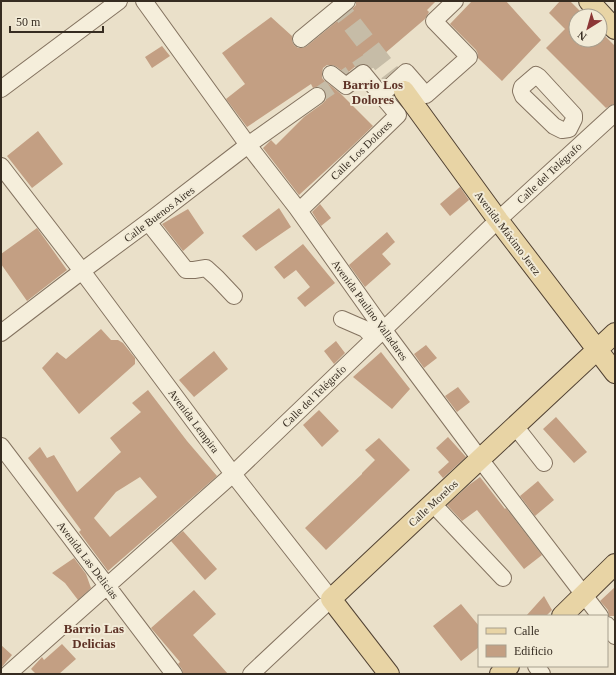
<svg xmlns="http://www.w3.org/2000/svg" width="616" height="675" font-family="Georgia,serif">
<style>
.building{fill:#c39f83;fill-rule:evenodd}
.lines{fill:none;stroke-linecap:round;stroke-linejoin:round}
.minor-tunnel{stroke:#c6bca7;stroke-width:16;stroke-dasharray:16 8;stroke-linecap:butt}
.major-tunnel{stroke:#c6bca7;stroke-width:20;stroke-dasharray:20 10;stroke-linecap:butt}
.minor-casing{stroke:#847360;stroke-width:18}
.major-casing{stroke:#524233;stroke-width:22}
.minor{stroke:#f5eedb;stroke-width:16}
.major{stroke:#e8d4a5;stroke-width:20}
.labels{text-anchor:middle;stroke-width:4;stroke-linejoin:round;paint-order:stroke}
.street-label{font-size:11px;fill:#362c21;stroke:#f2ebd7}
.quarter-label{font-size:13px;font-weight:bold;fill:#5e3226;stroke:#f2ebd7}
</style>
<rect width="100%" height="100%" fill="#eae0c9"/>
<path class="building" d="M 356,1 L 436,1 L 427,10 L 429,12 L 425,19 L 384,54 L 369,66 L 366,64 L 361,64 L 357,65 L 346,74 L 337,67 L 333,65 L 327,65 L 323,68 L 322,73 L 322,78 L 325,81 L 341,94 L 373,126 L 346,152 L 299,195 L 263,148 L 271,140 L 276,145 L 304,117 L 322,104 L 326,100 L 326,95 L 325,91 L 321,87 L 316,87 L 313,88 L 311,84 L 247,127 L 226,99 L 245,84 L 222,53 L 271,17 L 292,36 L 292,41 L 294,45 L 298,48 L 303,48 L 307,46 L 353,8 L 356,5 Z
M 472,1 L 506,1 L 541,40 L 502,81 L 478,58 L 478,54 L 476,50 L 450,24 Z
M 560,1 L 570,1 L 585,16 L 576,16 L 576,40 L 600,40 L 600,31 L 615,46 L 615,104 L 613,104 L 606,108 L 546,48 L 565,29 L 549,13 Z
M 162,46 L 170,56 L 152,68 L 145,57 Z
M 38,131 L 63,164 L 32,188 L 7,156 Z
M 460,187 L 469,200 L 450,216 L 440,204 Z
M 320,204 L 331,218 L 321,226 L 312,212 Z
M 279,208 L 291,227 L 256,251 L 242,236 Z
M 188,209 L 204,233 L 183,251 L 162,224 Z
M 37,228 L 67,270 L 27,301 L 1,264 L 1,254 Z
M 387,232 L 395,242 L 382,254 L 391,264 L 365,287 L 349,265 Z
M 303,244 L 335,283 L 305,307 L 297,298 L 310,287 L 296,270 L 284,279 L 274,267 Z
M 101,329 L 111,340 L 118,340 L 123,343 L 135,358 L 135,364 L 79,414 L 42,368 L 57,352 L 66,359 Z
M 336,341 L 345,353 L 334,364 L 324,351 Z
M 426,345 L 437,358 L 424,368 L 414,354 Z
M 214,351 L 228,369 L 194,397 L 179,380 Z
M 381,352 L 410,389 L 392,409 L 353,377 Z
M 458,387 L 470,402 L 457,412 L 445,396 Z
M 148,390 L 187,441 L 217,476 L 108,571 L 79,532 L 81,530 L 28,458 L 40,447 L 47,458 L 54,455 L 77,492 L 121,452 L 110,438 L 141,412 L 132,403 ZM 140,477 L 157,497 L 110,537 L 94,518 L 116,492 Z
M 319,410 L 339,431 L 322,447 L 303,425 Z
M 556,417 L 587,452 L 574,463 L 543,429 Z
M 448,437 L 466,457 L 443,478 L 438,472 L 449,462 L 436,448 Z
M 379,438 L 410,470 L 326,550 L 305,528 L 362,474 L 362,473 L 375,460 L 365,450 Z
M 480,477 L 505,509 L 506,508 L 542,555 L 524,569 L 477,510 L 462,521 L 447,505 L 469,485 Z
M 538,481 L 554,500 L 535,516 L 520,496 Z
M 183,531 L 217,569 L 205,580 L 171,541 Z
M 74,558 L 86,574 L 91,588 L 78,600 L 65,583 L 52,573 Z
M 615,587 L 615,616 L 609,616 L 608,610 L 600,601 Z
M 194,590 L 216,614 L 193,635 L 228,674 L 183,674 L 182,669 L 178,664 L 180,662 L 151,628 Z
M 544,596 L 552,610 L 546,616 L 526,616 Z
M 461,604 L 479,626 L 479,647 L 461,661 L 433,626 Z
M 62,644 L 76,659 L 59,674 L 36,674 L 31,669 L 42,657 L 44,660 Z
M 1,645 L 12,655 L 1,668 Z"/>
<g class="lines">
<path class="minor-tunnel" d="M 317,96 L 376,56"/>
<path class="major-tunnel" d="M 334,1 L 404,91"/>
<g class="minor-casing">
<path id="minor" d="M 144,1 L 248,145 L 297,208 L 383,329 L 480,459 L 600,616
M 301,39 L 347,1
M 331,74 L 346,86 L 363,73 L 381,95
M 536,75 L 539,77 L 574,115 L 574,119 L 569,129 L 562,130 L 554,126 L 523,96 L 521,91 L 522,87 Z
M 1,89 L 119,1
M 1,166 L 82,271 L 233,474 L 331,599 L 251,674
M 299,211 L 398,115 L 381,95 L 406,72 L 426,95 L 469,57 L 434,21 L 455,1
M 148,222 L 186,270 L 194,270 L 206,268 L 217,278 L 234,296
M 342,319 L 365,329 L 374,338
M 1,333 L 82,271 L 148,222 L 248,145 L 317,96
M 515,426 L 544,463
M 1,446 L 174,674
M 432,503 L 503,578
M 607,625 L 615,636
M 536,666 L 542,674
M 8,674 L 233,474 L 498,220 L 615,113"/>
</g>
<g class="major-casing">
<path id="major" d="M 589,1 L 615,29
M 404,91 L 498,220 L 615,373
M 562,616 L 615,564
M 389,674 L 331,599 L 480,459 L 615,333
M 500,674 L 509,666"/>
</g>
<use href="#minor" class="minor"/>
<use href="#major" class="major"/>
</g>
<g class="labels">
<g class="street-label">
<text transform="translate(361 150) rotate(-44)" y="4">Calle Los Dolores</text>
<text transform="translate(549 173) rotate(-43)" y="4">Calle del Telégrafo</text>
<text transform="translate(159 214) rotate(-37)" y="4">Calle Buenos Aires</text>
<text transform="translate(508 233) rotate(53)" y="4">Avenida Máximo Jerez</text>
<text transform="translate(370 310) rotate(54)" y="4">Avenida Paulino Valladares</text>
<text transform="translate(314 396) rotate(-44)" y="4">Calle del Telégrafo</text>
<text transform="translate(194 421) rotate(53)" y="4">Avenida Lempira</text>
<text transform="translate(433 503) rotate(-43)" y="4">Calle Morelos</text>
<text transform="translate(88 560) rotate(53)" y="4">Avenida Las Delicias</text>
</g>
<g class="quarter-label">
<text x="373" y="89">Barrio Los<tspan x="373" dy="15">Dolores</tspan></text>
<text x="94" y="633">Barrio Las<tspan x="94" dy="15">Delicias</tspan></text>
</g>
</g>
<rect width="616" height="675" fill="none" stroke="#362c21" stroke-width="4"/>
<rect x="478" y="615" width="130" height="52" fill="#f2ebd7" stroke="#a79f8e"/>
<rect x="486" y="628" width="20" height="6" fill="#e8d4a5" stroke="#a79f8e"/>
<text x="514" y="635" font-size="12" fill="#362c21">Calle</text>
<rect x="486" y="645" width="20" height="12" fill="#c39f83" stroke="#a79f8e"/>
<text x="514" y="655" font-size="12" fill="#362c21">Edificio</text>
<g transform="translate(588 28) rotate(217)"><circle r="19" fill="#f2ebd7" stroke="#a79f8e"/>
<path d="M0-3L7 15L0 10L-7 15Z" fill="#8c3736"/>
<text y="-6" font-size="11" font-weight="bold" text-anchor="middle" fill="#362c21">N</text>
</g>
<path d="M10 26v6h93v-6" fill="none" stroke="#362c21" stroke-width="2"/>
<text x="16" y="26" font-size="12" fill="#362c21" stroke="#f2ebd7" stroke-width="3" paint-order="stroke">50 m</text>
</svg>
